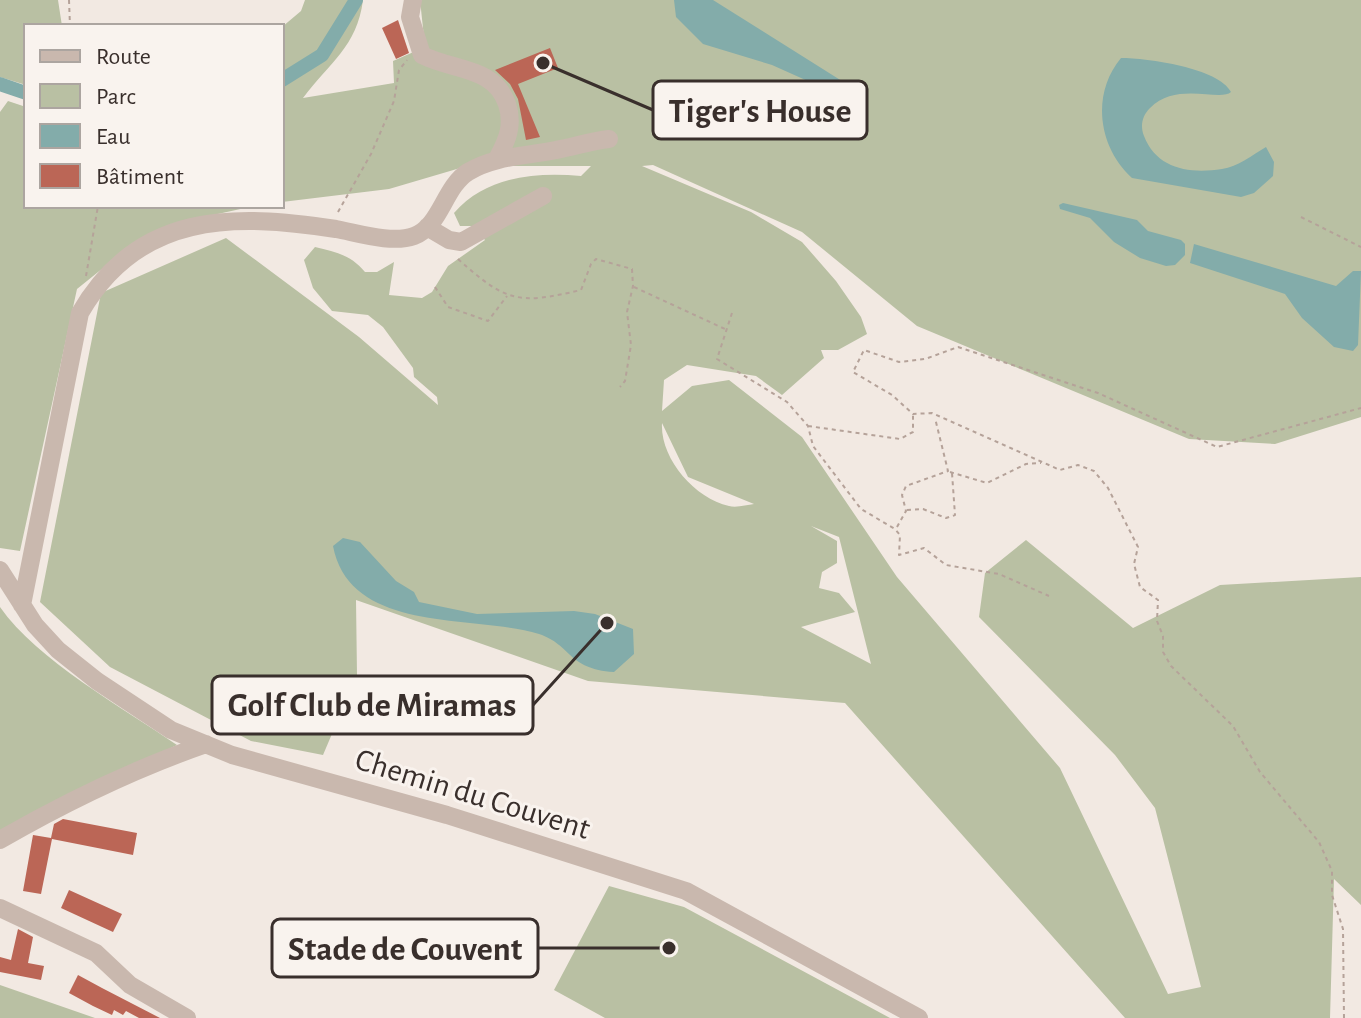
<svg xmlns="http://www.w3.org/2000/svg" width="1361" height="1018" font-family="'Alegreya Sans',sans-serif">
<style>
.green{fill:#b9c0a3;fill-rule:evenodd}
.water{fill:#83acaa}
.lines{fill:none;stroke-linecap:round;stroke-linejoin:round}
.canal{stroke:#83acaa;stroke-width:14}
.building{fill:#bb6656}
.path{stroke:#b5a299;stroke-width:2;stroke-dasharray:4 4;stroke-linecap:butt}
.minor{stroke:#c9b8ae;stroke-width:18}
.labels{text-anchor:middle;stroke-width:6;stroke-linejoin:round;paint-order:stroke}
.street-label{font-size:32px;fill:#392f2c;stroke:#f9f3ee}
.leader{fill:none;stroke:#392f2c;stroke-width:3}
.callout-dot{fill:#392f2c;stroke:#f9f3ee;stroke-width:3}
.callout{fill:#f9f3ee;stroke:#392f2c;stroke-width:3}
.callout-label{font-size:34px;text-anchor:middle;font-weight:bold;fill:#392f2c}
</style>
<rect width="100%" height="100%" fill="#f2e9e2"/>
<path class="green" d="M 0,0 L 58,0 L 62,26 L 26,26 L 26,85 L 0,77 Z
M 305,0 L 363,0 C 357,47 329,63 303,98 L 394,83 L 393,61 L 425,47 L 420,0 L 1361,0 L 1361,417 L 1275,444 L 1189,439 L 917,326 L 802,232 L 653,165 L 642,166 L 751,212 L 802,242 L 836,281 L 861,317 L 867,334 L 838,350 L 821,350 L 824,358 L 782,395 L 756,376 L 687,365 L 664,380 L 662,411 L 692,386 L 729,380 L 802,437 L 897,577 L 1060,768 L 1168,994 L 1201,987 L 1155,808 L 1115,755 L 979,617 L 985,573 L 1026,540 L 1133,628 L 1220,585 L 1361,577 L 1361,905 L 1334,879 L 1330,1018 L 1125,1018 L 845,703 L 588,681 L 356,600 L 357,675 L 323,755 L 251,741 L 110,667 L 40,602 L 101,293 L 226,238 L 359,337 L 438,405 L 437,397 L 414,377 L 413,368 L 383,327 L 368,315 L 332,311 L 313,288 L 304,260 L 315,247 C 336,252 351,255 365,272 L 377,272 L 394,262 L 389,295 L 422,298 L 432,292 L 448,266 L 485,240 L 473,226 L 460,226 L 454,213 C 486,176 536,172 581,176 L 591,166 L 467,166 L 389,189 L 282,202 L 282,27 L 301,11 ZM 662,423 L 688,477 L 754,504 C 747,505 736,508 729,506 C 694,498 660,458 662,423 ZM 811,526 L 839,537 L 871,664 L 801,627 L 855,612 L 839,593 L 819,588 L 822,572 L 837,563 L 837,541 Z
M 8,101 L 26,107 L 26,206 L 254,206 L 177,223 L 123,252 L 77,289 L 20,551 L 0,548 L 0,112 Z
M 0,607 C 37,660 123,708 177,745 L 0,831 Z
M 609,886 L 684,907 L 890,1018 L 605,1018 L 554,990 Z
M 0,985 L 95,1018 L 0,1018 Z"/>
<path class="water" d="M 674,0 L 713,0 L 853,88 L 848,99 L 772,65 L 703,44 L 676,17 Z
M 1121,58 C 1147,58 1219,68 1231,92 C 1220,102 1176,81 1150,108 C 1142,116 1140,126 1144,136 C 1157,169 1189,174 1222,169 C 1238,167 1252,155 1266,147 L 1274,162 L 1273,176 L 1254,193 L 1241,197 L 1132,178 C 1098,147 1091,94 1121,58 Z
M 1063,203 L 1137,220 L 1148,231 L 1181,240 L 1185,244 L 1185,255 L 1175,265 L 1166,266 L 1140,258 L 1114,242 L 1090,218 L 1060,209 L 1059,205 Z
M 1194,244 L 1336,286 L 1353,271 L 1361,271 L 1358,345 L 1353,351 L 1334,347 L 1302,318 L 1285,294 L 1190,263 Z
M 343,538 L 360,542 L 396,581 L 414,592 L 419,602 L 477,614 L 574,611 L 595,614 L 633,629 L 634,654 L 614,672 C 567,669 572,645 539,634 C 475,614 350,635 333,546 Z"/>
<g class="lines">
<path class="canal" d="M 282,80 L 322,55 L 356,0
M 0,84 L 26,93"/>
</g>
<path class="building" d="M 398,20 L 409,53 L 396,59 L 382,28 Z
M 550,48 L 558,68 L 518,84 L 540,137 L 526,140 L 518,99 L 510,84 L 495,70 Z
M 63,819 L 137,833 L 133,855 L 52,839 L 41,894 L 23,891 L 33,835 L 51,838 L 54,824 Z
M 69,890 L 122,914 L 113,932 L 61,908 Z
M 18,929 L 33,937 L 28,963 L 44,966 L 41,980 L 0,972 L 0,957 L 11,960 Z
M 78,975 L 102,988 L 160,1018 L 139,1018 L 126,1011 L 123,1015 L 114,1010 L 112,1015 L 93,1006 L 69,993 Z"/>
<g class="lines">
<path class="path" d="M 69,0 L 70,26
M 338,212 L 371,154 L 394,101 L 399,70 L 407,60
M 1301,217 L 1361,247
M 458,259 C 506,302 518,305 581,290 L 591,264 L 596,259 L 632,269 L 633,286 L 627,312 L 631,345 L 625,381 L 620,387
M 86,276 L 98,206
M 435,287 L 448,307 L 488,321 L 507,296
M 634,287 L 725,329
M 732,313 L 717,359 L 787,402 L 808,426 L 813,446 L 861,509 L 895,529 L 900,535 L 899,555 L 924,548 L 946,565 L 999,574 L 1049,596
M 808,426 L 900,439 L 913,432 L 913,415
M 950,472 L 987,483 L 1026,464 L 1041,463
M 907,510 L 923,509 L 946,518 L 955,515 L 952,473
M 897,527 L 906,511 L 902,495 L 906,486 L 948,471 L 935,418
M 1344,1018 L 1343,929 L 1332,895 L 1332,871 L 1319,842 L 1260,772 L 1233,726 L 1171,666 L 1163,652 L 1163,636 L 1157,621 L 1158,600 L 1140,587 L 1134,564 L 1138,547 L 1108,488 L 1094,471 L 1078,465 L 1060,470 L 932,413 L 913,414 L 892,395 L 853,372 L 864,350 L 899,362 L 925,359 L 958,347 L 1098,393 L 1217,447 L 1361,408"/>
<path class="minor" d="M 413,0 L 410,17 L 422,55 C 453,71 494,66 507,104 C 514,125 507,141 497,159
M 427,227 L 449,240 L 461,242 L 543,196
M 0,570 L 35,625 L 58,650 L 97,681 L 171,730 L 232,755 L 447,815 L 686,891 L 919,1018
M 22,605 L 80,313 C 138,212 233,213 336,229 C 358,233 392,244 414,236 C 441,226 444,187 468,172 C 494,156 527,156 556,150 C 574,147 590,141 609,139
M 0,840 C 66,802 134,769 206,744
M 0,908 L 96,953 L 130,985 L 187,1018"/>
</g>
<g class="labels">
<g class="street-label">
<text transform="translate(473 793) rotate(17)" y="11">Chemin du Couvent</text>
</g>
</g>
<path class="leader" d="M543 63L653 110M607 623L533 705M669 948L538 948"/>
<g class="callout-dot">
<circle cx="543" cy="63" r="8"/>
<circle cx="607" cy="623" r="8"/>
<circle cx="669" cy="948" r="8"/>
</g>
<g class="callout">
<rect x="653" y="81" width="214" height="58" rx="8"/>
<rect x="212" y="676" width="321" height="58" rx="8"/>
<rect x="272" y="919" width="266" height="58" rx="8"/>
</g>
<g class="callout-label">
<text x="760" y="122">Tiger's House</text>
<text x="372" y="716">Golf Club de Miramas</text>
<text x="405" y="960">Stade de Couvent</text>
</g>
<rect x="24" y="24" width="260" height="184" fill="#f9f3ee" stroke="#aca5a0" stroke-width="2"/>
<rect x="40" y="50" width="40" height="12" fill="#c9b8ae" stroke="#aca5a0" stroke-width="2"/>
<text x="96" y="64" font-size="24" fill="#392f2c">Route</text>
<rect x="40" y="84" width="40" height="24" fill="#b9c0a3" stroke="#aca5a0" stroke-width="2"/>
<text x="96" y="104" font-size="24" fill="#392f2c">Parc</text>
<rect x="40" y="124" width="40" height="24" fill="#83acaa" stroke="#aca5a0" stroke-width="2"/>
<text x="96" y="144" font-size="24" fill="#392f2c">Eau</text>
<rect x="40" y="164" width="40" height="24" fill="#bb6656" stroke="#aca5a0" stroke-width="2"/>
<text x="96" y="184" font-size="24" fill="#392f2c">Bâtiment</text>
</svg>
